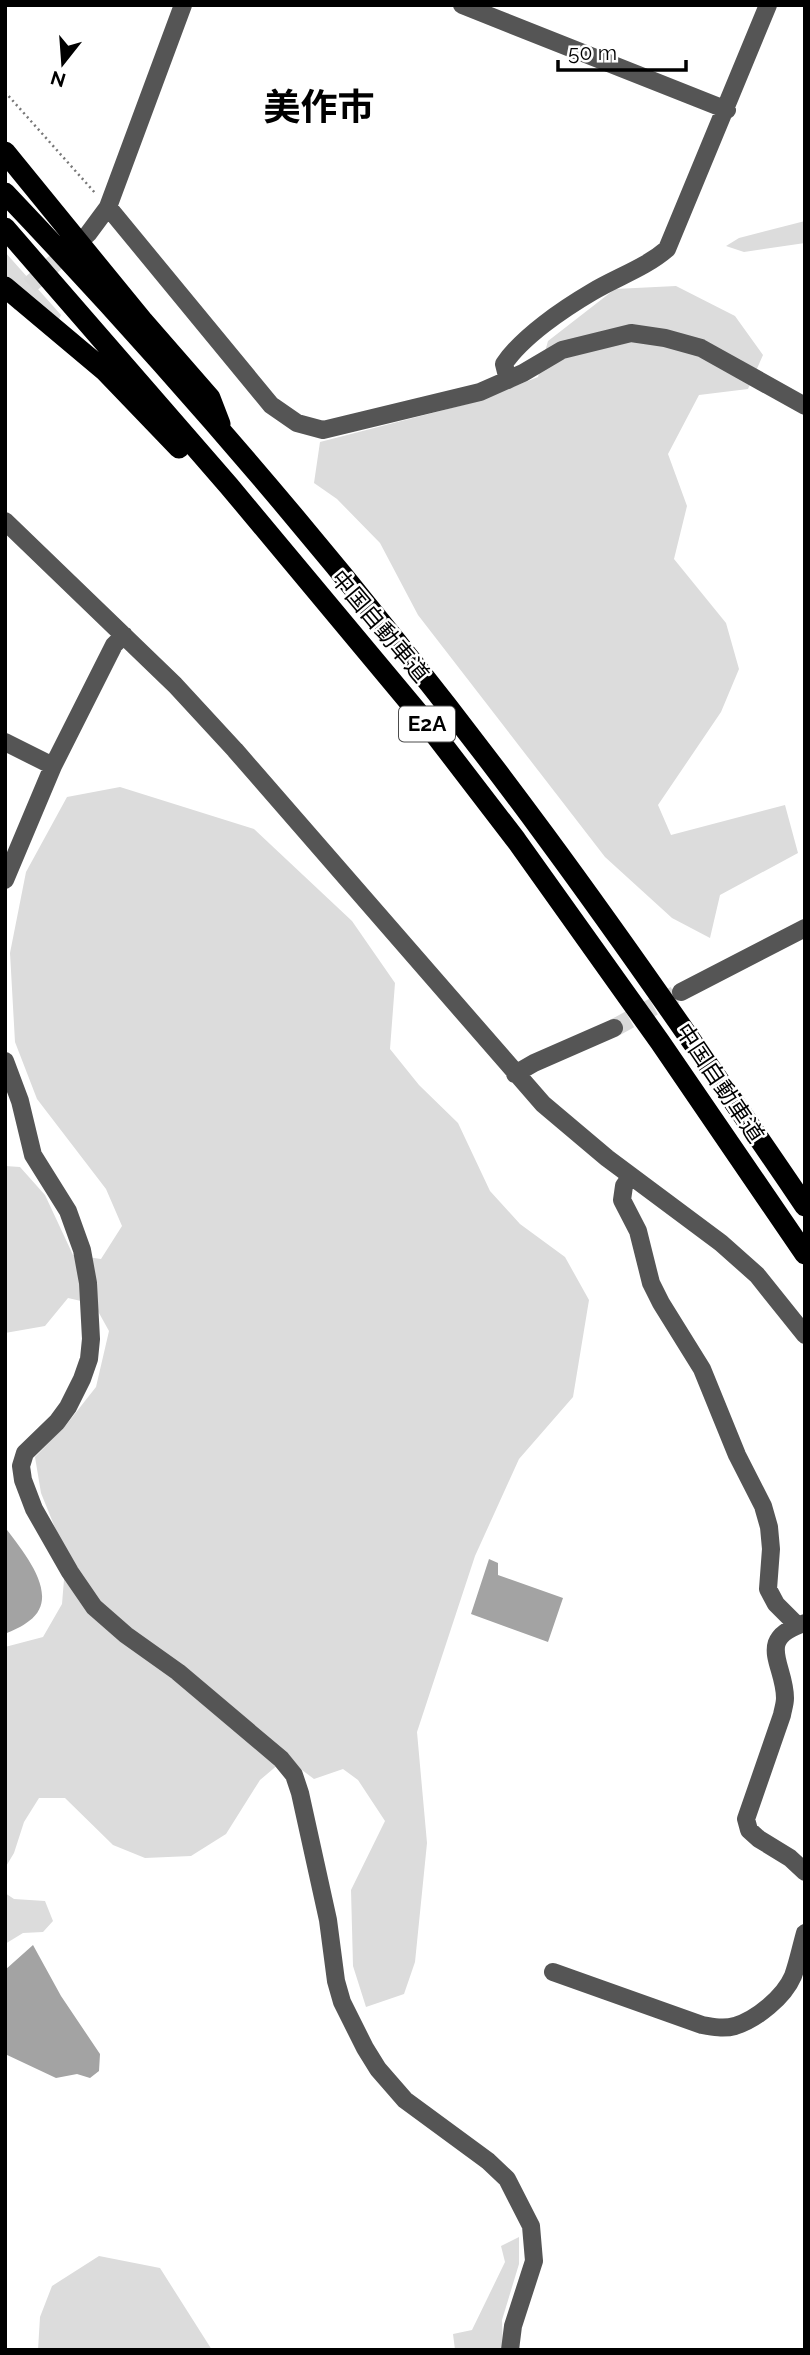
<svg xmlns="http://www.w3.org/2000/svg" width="810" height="2355" font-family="Raleway,'Noto Sans JP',sans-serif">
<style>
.green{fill:#dcdcdc}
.water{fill:#a3a3a3}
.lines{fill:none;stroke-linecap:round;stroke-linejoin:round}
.minor-tunnel{stroke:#d9d9d9;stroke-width:18;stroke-dasharray:18 9;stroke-linecap:butt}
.path{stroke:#777;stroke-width:2.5;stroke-dasharray:2 3.5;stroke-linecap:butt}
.minor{stroke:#555;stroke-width:18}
.highway{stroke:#000;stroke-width:21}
.labels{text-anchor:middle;stroke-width:5;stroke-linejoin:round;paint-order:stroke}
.shield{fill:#fff;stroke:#4c4c4c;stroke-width:2}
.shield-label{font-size:21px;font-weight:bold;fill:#000}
.street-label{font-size:23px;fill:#000;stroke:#fff}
.town-label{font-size:37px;font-weight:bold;fill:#000;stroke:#fff}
</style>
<rect width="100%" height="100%" fill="#fff"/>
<path class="green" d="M 805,221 L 805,243 L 744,252 L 726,246 L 739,238 Z
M 5,252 L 61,315 L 59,319 L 5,278 Z
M 676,286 L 735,316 L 763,355 L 748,389 L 699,395 L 668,454 L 687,506 L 674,559 L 726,623 L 739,669 L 721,712 L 658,805 L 671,835 L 785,805 L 798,853 L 720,895 L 710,938 L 672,918 L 605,857 L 418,615 L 380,543 L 337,499 L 314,483 L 320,442 L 471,403 L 538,377 L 548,341 L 615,289 Z
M 120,787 L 254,829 L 352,921 L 395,983 L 390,1049 L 419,1085 L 458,1123 L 490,1191 L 520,1224 L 565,1257 L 589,1300 L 573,1397 L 519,1459 L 475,1556 L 417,1732 L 427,1843 L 415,1962 L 404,1994 L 366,2007 L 353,1966 L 351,1890 L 385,1821 L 358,1780 L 343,1769 L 314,1779 L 286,1758 L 260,1780 L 226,1834 L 191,1856 L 145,1858 L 113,1845 L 65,1798 L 39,1798 L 24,1822 L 14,1853 L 5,1868 L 5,1647 L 43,1637 L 62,1604 L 66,1555 L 41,1493 L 35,1457 L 66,1425 L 96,1387 L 109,1331 L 94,1304 L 68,1298 L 45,1326 L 5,1333 L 5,1166 L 20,1167 L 45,1195 L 73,1255 L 101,1259 L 122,1226 L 106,1189 L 37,1099 L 15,1042 L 10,953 L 26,872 L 67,797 Z
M 5,1893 L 14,1899 L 45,1901 L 53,1921 L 43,1932 L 23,1933 L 5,1944 Z
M 519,2237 L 519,2264 L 502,2320 L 503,2350 L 455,2350 L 453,2334 L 472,2330 L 505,2262 L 501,2246 Z
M 99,2256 L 160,2268 L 212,2350 L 38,2350 L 40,2317 L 52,2286 Z"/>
<path class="water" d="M 5,1527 C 22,1551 63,1596 29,1621 C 22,1627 13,1630 5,1634 Z
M 489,1559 L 498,1563 L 498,1575 L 563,1598 L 548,1642 L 471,1614 Z
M 33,1945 L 61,1996 L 100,2054 L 99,2071 L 90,2078 L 77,2074 L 56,2078 L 5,2054 L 5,1970 Z"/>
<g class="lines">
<path class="minor-tunnel" d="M 9,303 L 72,248
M 614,1028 L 675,995"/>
<path class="path" d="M 5,92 L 96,194"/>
<path class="minor" d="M 462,5 L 727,110
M 108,207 L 271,405 L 297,423 L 323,430 L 480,392 L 523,373 L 562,350 L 631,333 L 665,338 L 701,348 L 805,406
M 88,234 L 108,207 L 183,5
M 508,380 L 504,364 C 522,337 563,309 592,292 C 617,277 645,268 667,249 L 768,5
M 5,521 L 175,685 L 235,750 L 543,1104 L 607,1158 L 721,1243 L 757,1275 L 805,1335
M 5,742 L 53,766
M 5,880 L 53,766 L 114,645 L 124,635
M 681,992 L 805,928
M 5,1061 L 20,1101 L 33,1155 L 68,1211 L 82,1250 L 88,1283 L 91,1339 L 89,1359 L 82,1379 L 68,1407 L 57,1422 L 25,1453 L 21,1466 L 23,1480 L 34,1509 L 70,1572 L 94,1607 L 126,1635 L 178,1672 L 281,1759 L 294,1775 L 300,1793 L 328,1920 L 336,1981 L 342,2002 L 365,2048 L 378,2069 L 405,2100 L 488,2161 L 507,2179 L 531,2226 L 534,2261 L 513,2326 L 510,2350
M 515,1074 L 534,1063 L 614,1028
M 631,1176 L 624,1186 L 622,1200 L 638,1231 L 651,1283 L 661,1303 L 702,1369 L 737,1455 L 763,1506 L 769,1527 L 771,1549 L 768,1589 L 776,1604 L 797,1625
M 805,1623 C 754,1639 785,1664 785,1698 C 785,1704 783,1709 782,1715 L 746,1819 L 749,1830 L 759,1839 L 790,1858 L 805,1872
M 553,1972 L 702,2025 C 713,2027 724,2029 735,2026 C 757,2019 784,1997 793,1976 C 798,1962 801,1947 805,1933"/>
<path class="highway" d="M 5,152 L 142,320 L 210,398 L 220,424
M 5,193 C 197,395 379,610 544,834 C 634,956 720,1081 805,1206
M 5,228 L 229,486 L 420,715 L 516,840 L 660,1042 L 805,1254
M 5,287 L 105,371 L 179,448"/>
</g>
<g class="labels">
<rect class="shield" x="399" y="706.5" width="56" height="35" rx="5"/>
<g class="shield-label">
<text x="427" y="731">E2A</text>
</g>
<g class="street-label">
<text transform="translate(380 626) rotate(50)" y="8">中国自動車道</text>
<text transform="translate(720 1083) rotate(56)" y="8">中国自動車道</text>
</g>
<g class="town-label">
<text x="319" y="120">美作市</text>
</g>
</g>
<rect width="810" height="2355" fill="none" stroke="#000000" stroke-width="14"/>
<g transform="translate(63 63) rotate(197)" stroke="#ffffff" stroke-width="5" paint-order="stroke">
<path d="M0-5L12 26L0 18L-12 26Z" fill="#000000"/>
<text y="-10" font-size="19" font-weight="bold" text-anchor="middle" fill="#000000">N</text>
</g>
<path d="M558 60v10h128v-10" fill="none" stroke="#000000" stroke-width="3.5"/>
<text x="568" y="60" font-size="21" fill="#000000" stroke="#ffffff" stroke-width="5" paint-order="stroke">50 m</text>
</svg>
